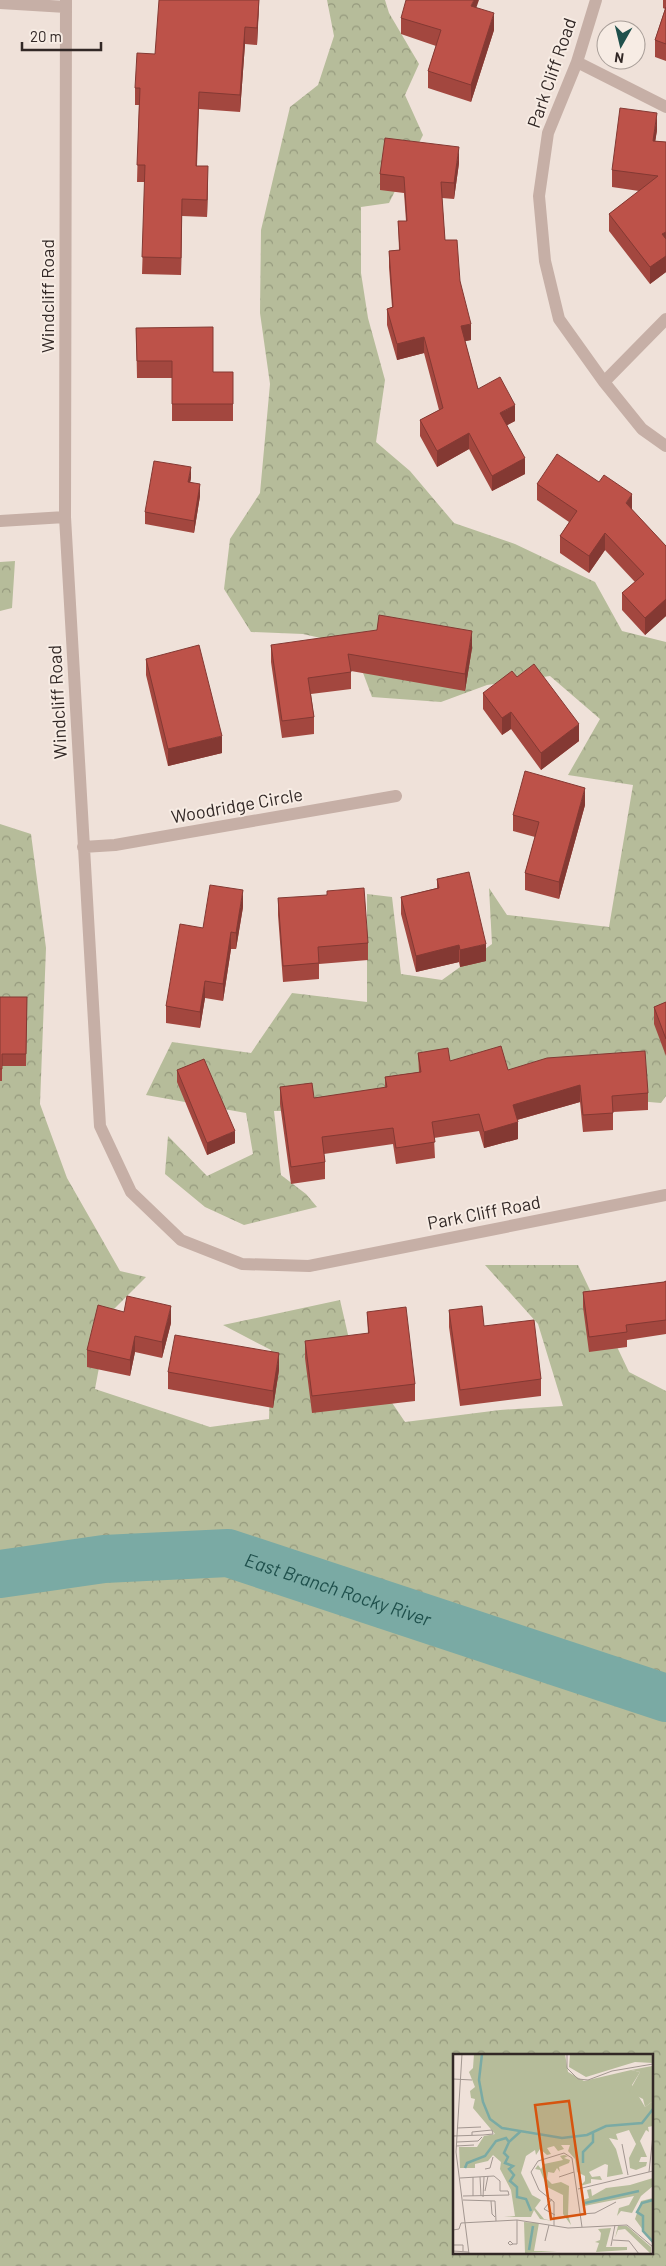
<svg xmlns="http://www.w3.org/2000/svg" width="666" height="2266" font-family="Barlow,sans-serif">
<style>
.forest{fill:url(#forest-crowns);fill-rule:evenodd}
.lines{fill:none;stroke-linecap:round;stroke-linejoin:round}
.river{stroke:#7aaaa4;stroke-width:48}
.minor{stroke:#c6afa6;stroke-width:12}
.wall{fill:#a3473f}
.shaded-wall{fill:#843933}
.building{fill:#bd5249;stroke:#843933}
.labels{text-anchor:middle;stroke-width:4;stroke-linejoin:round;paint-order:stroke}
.street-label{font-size:18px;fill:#322826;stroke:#f7ece4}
.water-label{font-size:19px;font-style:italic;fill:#1f504c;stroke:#f7ece4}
.inset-river{fill:none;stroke:#7aaaa4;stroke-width:2.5}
.inset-road{fill:none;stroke:#a39791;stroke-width:1}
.view{fill:#d6540f;fill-opacity:0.15;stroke:#d6540f;stroke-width:2.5}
.inset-edge{fill:none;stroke:#322826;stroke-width:2.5}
</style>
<defs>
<pattern id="forest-crowns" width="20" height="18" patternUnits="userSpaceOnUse" patternTransform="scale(1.25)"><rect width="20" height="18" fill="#b6bc9a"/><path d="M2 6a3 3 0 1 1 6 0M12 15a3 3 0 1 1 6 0" fill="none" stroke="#95997d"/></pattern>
</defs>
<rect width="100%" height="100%" fill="#efe1d9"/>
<path class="forest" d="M 327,0 L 385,0 L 389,13 L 419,64 L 405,95 L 423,135 L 389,203 L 361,207 L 361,273 L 368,318 L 385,380 L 376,442 L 410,471 L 454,523 L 515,544 L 595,582 L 622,631 L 666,642 L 666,1096 L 661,1103 L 566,1095 L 374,1110 L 274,1111 L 281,1175 L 306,1194 L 317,1207 L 244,1225 L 205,1207 L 165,1174 L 168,1136 L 207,1176 L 253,1154 L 246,1113 L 146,1095 L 172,1042 L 251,1053 L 292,993 L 367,1002 L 367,894 L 392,897 L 401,974 L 442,980 L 492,944 L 489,888 L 507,915 L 609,927 L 633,785 L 568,775 L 600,719 L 550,676 L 487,685 L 441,702 L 372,697 L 356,654 L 334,641 L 303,634 L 251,632 L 224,589 L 230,539 L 260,493 L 270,384 L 260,313 L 261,230 L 290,107 L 318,85 L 334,36 Z
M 15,561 L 12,608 L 0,611 L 0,562 Z
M 0,824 L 31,834 L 46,948 L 40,1104 L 67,1178 L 120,1271 L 146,1277 L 109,1314 L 95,1389 L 210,1427 L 269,1419 L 271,1350 L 223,1325 L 340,1300 L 349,1339 L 405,1422 L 500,1410 L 563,1406 L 538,1324 L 485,1265 L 578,1265 L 629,1372 L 666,1391 L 666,2266 L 0,2266 ZM 455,2055 L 652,2055 L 652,2252 L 455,2252 Z"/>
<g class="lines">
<path class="river" id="s1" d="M 0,1574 L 104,1559 L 228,1553 L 666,1698"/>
<path class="minor" d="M 66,0 L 65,517 L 100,1126 L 131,1192 L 181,1240 L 242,1264 L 309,1266 L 666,1195
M 596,0 L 577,62 L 548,133 L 539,196 L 545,261 L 559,319 L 604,382 L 642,429 L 666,446
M 0,3 L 66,7
M 577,62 L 666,107
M 604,382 L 666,319
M 0,521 L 65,517
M 83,847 L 115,845 L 396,796"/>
</g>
<path class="wall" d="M 259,0 L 257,45 L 245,44 L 240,112 L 199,109 L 197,166 L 208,183 L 207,217 L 182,216 L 181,275 L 142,274 L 145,182 L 137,182 L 139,105 L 135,105 L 135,88 L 155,54 Z
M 663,0 L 666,0 L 666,61 L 655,57 L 655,40 L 665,9 L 663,8 Z
M 477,8 L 494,30 L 471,102 L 428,88 L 428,71 L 436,46 L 401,34 L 401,18 Z
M 657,130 L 655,141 L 666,142 L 666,272 L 650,284 L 609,231 L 609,214 L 639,191 L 612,187 L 612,170 Z
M 459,163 L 454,199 L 442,198 L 445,240 L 460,281 L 471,340 L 465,341 L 478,389 L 515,421 L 507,425 L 525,474 L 492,491 L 469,449 L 437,467 L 420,436 L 420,420 L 439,410 L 424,353 L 397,360 L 387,325 L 387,309 L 392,307 L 389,267 L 389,251 L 399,250 L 398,221 L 406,221 L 404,193 L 380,190 L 380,174 Z
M 136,328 L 213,372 L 233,404 L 233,421 L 172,421 L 172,378 L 137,378 Z
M 191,478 L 190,482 L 200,496 L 194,533 L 145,524 L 145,512 Z
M 537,484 L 632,510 L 666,546 L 666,616 L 645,635 L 622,610 L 622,593 L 635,582 L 605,550 L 589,573 L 560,553 L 560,536 L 569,522 L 537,500 Z
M 271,645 L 472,648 L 465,691 L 351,671 L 351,689 L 311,694 L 314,717 L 314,734 L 282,738 L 271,662 Z
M 146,659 L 222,753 L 168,766 L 146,675 Z
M 517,677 L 579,741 L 541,770 L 511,729 L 502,735 L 483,709 L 483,693 Z
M 585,805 L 559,899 L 525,890 L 525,873 L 535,837 L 513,831 L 513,815 Z
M 437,879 L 486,961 L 460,967 L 459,962 L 416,972 L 401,914 L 401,897 L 437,888 Z
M 278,898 L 368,943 L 368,960 L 319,964 L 319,979 L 283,982 L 278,915 Z
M 243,907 L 236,949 L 231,949 L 223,1001 L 205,998 L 200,1028 L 166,1023 L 166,1006 L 203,928 Z
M 0,997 L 27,997 L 26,1066 L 2,1066 L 2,1081 L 0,1081 Z
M 666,1002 L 666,1056 L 654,1024 L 654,1007 Z
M 418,1053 L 450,1061 L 648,1093 L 648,1110 L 613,1112 L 613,1130 L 583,1132 L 580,1102 L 517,1120 L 518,1139 L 484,1148 L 479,1131 L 434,1138 L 435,1158 L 396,1164 L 393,1144 L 324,1154 L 325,1162 L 325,1179 L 291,1184 L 280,1104 L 280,1087 L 314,1098 L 385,1088 L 385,1077 L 419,1072 Z
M 177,1070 L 235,1143 L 207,1155 L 177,1082 Z
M 666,1281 L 666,1334 L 627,1340 L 627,1347 L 589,1352 L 583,1307 L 583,1292 L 664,1282 Z
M 449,1310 L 484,1326 L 541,1379 L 541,1396 L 460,1406 L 449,1327 Z
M 367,1312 L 415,1384 L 415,1401 L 312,1413 L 305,1358 L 305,1341 L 368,1334 Z
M 171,1323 L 162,1358 L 135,1352 L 130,1376 L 87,1367 L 87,1350 Z
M 279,1370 L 273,1408 L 168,1389 L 168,1372 Z"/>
<path class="shaded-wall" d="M 259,0 L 259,8 L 257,45 L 257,28 Z
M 474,0 L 479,0 L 471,23 L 471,6 Z
M 494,13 L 494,30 L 471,102 L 471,85 Z
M 245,27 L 245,44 L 240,112 L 240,95 Z
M 657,113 L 657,130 L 653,157 L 653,141 Z
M 459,147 L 459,163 L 454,199 L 454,183 Z
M 208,166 L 208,183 L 207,217 L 207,200 Z
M 182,199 L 182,216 L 181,275 L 181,258 Z
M 666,232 L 666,249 L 662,234 Z
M 666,256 L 666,272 L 650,284 L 650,267 Z
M 471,324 L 471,340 L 461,342 L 461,326 Z
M 424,337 L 424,353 L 397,360 L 397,344 Z
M 515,405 L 515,421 L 500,429 L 500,413 Z
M 469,433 L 469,449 L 437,467 L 437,451 Z
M 525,458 L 525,474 L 492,491 L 492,476 Z
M 191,467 L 191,478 L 188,494 L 188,482 Z
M 200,484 L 200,496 L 194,533 L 194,521 Z
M 632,494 L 632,511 L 626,503 Z
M 605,533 L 605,550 L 589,573 L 589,556 Z
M 666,599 L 666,616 L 645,635 L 645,618 Z
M 472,631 L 472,648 L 465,691 L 465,674 Z
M 511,712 L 511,729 L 502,735 L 502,718 Z
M 579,724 L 579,741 L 541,770 L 541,753 Z
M 222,736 L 222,753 L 168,766 L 168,749 Z
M 585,788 L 585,805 L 559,899 L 559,882 Z
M 243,890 L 243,907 L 236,949 L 236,933 Z
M 231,932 L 231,949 L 223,1001 L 223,984 Z
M 486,944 L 486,961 L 460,967 L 460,950 Z
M 459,945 L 459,962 L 416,972 L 416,956 Z
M 205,981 L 205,998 L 200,1028 L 200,1012 Z
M 580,1085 L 580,1102 L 513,1121 L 513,1105 Z
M 518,1122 L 518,1139 L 484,1148 L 484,1132 Z
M 235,1131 L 235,1143 L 207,1155 L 207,1143 Z
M 171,1306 L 171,1323 L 162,1358 L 162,1342 Z
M 135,1336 L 135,1352 L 130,1376 L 130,1360 Z
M 279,1353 L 279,1370 L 273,1408 L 273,1391 Z"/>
<path class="building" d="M 159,0 L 259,0 L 257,28 L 245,27 L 240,95 L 199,92 L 196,166 L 208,166 L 207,200 L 182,199 L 181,258 L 142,257 L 145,165 L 137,165 L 140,88 L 135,88 L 137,53 L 155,54 Z
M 406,0 L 474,0 L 471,6 L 494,13 L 471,85 L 428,71 L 441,30 L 401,18 Z
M 666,7 L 666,44 L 655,40 Z
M 620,108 L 657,113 L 653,141 L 666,142 L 666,232 L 662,234 L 666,239 L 666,256 L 650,267 L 609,214 L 658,176 L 612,170 Z
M 385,138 L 459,147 L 454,183 L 441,182 L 445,240 L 457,240 L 460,281 L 471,324 L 461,326 L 478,389 L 500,377 L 515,405 L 500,413 L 525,458 L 492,476 L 469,433 L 437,451 L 420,420 L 443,408 L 424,337 L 397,344 L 387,309 L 393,307 L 389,251 L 400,250 L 398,221 L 407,221 L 404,177 L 380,174 Z
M 213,327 L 213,372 L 233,372 L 233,404 L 172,404 L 172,361 L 137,361 L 136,328 Z
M 557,454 L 599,482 L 604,475 L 632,494 L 626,503 L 666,546 L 666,599 L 645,618 L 622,593 L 644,574 L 605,533 L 589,556 L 560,536 L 577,511 L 537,484 Z
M 154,461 L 191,467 L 188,482 L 200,484 L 194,521 L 145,512 Z
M 379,615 L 472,631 L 465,674 L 348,654 L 351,672 L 308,678 L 314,717 L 282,721 L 271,645 L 377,630 Z
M 199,645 L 222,736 L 168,749 L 146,659 Z
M 534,664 L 579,724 L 541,753 L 511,712 L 502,718 L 483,693 L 512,671 L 517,677 Z
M 525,771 L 585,788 L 559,882 L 525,873 L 539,822 L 513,815 Z
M 469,872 L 486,944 L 460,950 L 459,945 L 416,956 L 401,897 L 439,888 L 437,879 Z
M 210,885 L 243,890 L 236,933 L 231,932 L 223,984 L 205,981 L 200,1012 L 166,1006 L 180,924 L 203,928 Z
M 364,888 L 368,943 L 318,947 L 319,963 L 283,966 L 278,898 L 327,895 L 327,891 Z
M 0,997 L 27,997 L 26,1054 L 2,1054 L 2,1069 L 0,1069 Z
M 666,1002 L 666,1039 L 654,1007 Z
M 501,1046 L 508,1070 L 547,1058 L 645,1051 L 648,1093 L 612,1096 L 613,1113 L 583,1115 L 580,1085 L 513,1105 L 518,1122 L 484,1132 L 479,1114 L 432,1122 L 435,1142 L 396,1148 L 393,1128 L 322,1137 L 325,1162 L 291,1167 L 280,1087 L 312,1083 L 314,1098 L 387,1087 L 385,1077 L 421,1072 L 418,1053 L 448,1048 L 450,1061 Z
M 204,1059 L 235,1131 L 207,1143 L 177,1070 Z
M 666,1281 L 666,1320 L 626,1325 L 627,1332 L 589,1337 L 583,1292 L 664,1282 Z
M 127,1296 L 171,1306 L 162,1342 L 135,1336 L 130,1360 L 87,1350 L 98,1305 L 124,1312 Z
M 482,1306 L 484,1326 L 534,1320 L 541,1379 L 460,1390 L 449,1310 Z
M 406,1307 L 415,1384 L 312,1396 L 305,1341 L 369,1333 L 367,1312 Z
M 175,1335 L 279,1353 L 273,1391 L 168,1372 Z"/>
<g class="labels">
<g class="street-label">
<text transform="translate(552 73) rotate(-71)" y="6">Park Cliff Road</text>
<text transform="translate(48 296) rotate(-90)" y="6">Windcliff Road</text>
<text transform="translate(58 702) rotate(-93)" y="6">Windcliff Road</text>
<text transform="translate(237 806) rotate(-10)" y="6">Woodridge Circle</text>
<text transform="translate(484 1213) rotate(-11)" y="6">Park Cliff Road</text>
</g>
<g class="water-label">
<text dy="7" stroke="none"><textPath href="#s1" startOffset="345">East Branch Rocky River</textPath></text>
</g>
</g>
<g transform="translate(453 2054)">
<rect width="200" height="200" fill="#efe1d9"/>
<path d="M 21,0 L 112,0 L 115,18 L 131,27 L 178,16 L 187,18 L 179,31 L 192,53 L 200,47 L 200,72 L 195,73 L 196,78 L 193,76 L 187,87 L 194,103 L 188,103 L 186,108 L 194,108 L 193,112 L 183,116 L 177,114 L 176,104 L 183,90 L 176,76 L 163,80 L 165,86 L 156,84 L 163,95 L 170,120 L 154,123 L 155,111 L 152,110 L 136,118 L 139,123 L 147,122 L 149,126 L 138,125 L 138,129 L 127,132 L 132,127 L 132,122 L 124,118 L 122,105 L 115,97 L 117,91 L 108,91 L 111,95 L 105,97 L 101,92 L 94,94 L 98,100 L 94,101 L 87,95 L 83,101 L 82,96 L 73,102 L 68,119 L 79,141 L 88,146 L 82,154 L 91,165 L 100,167 L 87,165 L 81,156 L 78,163 L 51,163 L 62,162 L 58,136 L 47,115 L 48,108 L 40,101 L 35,107 L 22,110 L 22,114 L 7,114 L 6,93 L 24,93 L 31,82 L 42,80 L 20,54 L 22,45 L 18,44 L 17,37 L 22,33 L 16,18 L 20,14 ZM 117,0 L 200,0 L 200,9 L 182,8 L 133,23 L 116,13 ZM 111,101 L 115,102 L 111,104 L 117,106 L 116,109 L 106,113 L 107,118 L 104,114 L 101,119 L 95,118 L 94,125 L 99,130 L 108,128 L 116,132 L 115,161 L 118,171 L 110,160 L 110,141 L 94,133 L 87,116 L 82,115 L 85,111 L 88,115 L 91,110 L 110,106 L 107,102 ZM 200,124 L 200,132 L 188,142 L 179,159 L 168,157 L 164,162 L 166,154 L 176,151 L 181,142 L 131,152 L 130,146 L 136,144 L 134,136 L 138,135 L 139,142 L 153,134 L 177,131 ZM 200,144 L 200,190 L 182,165 L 188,147 ZM 71,168 L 86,169 L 81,197 L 104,197 L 72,199 ZM 165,172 L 174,172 L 198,193 L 198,200 L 172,175 L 165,176 L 162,184 ZM 158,174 L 153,193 L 174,193 L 174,196 L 143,198 L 146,189 L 142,188 L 147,186 L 148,179 L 145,175 Z" fill="#b6bc9a"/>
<path d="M 199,12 L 200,47 L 192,53 L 190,45 L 176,38 L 187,18 L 178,16 Z" fill="#b6bc9a"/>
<path class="inset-river" d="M 29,0 L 26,26 L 30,48 L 37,65 L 49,74 L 109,84 L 134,81 L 153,72 L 189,69 L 200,55M 56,88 L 51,99 L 55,103 L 52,109 L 60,112 L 56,115 L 61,121 L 57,127 L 64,133 L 64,143 L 73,145 L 78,157M 130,109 L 130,98 L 140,88 L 140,79M 12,114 L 14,109 L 32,102 L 43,87 L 53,84 L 56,88 L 68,77M 200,146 L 189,149 L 184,158 L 190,162 L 190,177 L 200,188M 132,149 L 186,137M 76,196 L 80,172"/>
<path class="inset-road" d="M 9,0 L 3,98 L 16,200M 114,0 L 114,14 L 125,25 L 135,26 L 159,17 L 200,10M 0,25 L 19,26M 4,74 L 28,73M 19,81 L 19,78 L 39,76 L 40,80 L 30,81M 0,82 L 30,81M 4,88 L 25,87 L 29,83M 169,90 L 175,121M 3,92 L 21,91M 32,115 L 37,114 L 40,103M 196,118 L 200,81M 20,123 L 20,142M 27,123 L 28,142M 106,123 L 121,118M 7,124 L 41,122 L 47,127 L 47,137 L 55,137 L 56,141 L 10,142M 125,135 L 200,117M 32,137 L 35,122M 30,143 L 31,123M 99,145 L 91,155 L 102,161M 10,146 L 42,147 L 43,167M 38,147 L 39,160 L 42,163M 128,160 L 142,159 L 163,148M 101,172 L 101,148 L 86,136 L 78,118 L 85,107 L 111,99 L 119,104 L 129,173M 0,176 L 6,175 L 8,169 L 64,166 L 115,174 L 174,171 L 200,193M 160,186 L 176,187 L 186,200M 92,187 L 96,171M 60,190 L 57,187 L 55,189 L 57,191 L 60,190 L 64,190 L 64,166M 0,191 L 10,191 L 10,197M 158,192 L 162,171M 0,197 L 15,198"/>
<path class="view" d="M 116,47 L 132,160 L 98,165 L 82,51 Z"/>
<rect width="200" height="200" class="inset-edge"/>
</g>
<g transform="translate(621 45) rotate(188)"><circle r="24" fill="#f7ece4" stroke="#a89e98"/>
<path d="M0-4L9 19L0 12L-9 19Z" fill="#1f504c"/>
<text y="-8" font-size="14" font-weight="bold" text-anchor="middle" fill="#322826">N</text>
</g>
<path d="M22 42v8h79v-8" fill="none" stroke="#322826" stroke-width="2.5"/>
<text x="30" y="42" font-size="15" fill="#322826" stroke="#f7ece4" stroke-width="4" paint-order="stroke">20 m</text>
</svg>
